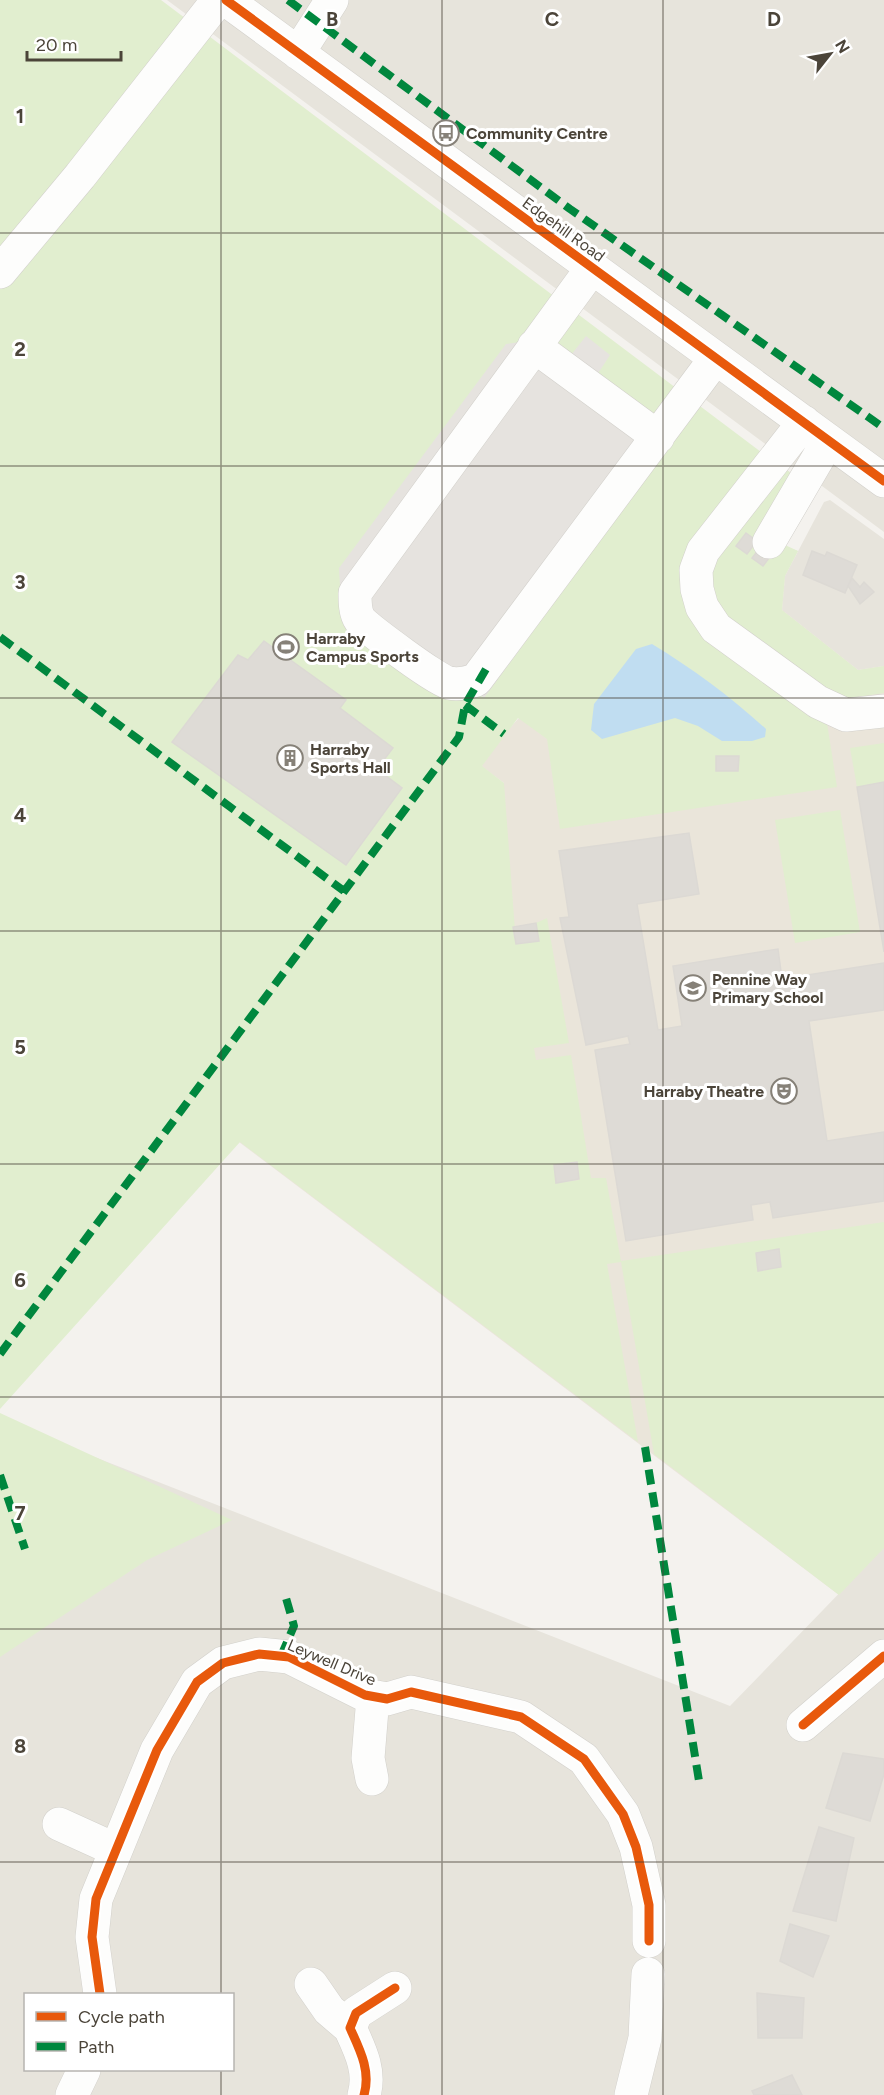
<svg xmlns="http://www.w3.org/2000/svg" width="884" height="2095" font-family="Figtree,sans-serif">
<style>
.residential{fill:#e7e4dc;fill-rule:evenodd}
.education{fill:#eae5da}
.green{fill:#e1eecf;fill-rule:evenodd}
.parking{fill:#e6e3df}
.water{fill:#c0ddf1}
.building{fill:#dedbd6;stroke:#dcd9d4;stroke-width:1.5}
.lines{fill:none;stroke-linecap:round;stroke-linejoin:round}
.minor-casing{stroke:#d2d0cb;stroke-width:34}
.minor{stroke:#fdfdfc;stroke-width:33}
.quiet{stroke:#00873e;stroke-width:8;stroke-dasharray:15 8;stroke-linecap:butt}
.cycleway-casing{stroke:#fff;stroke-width:13}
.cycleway{stroke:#e8590c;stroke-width:9}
.grid{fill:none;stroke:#4b4439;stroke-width:1.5;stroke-opacity:0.55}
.labels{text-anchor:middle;stroke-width:6;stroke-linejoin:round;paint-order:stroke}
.poi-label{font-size:16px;font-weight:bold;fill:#4b4439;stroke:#fff;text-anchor:start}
.street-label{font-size:16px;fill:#4b4439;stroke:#fff}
.grid-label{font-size:20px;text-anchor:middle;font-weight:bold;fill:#4b4439;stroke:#fff;stroke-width:6;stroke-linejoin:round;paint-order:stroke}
</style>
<rect width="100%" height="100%" fill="#f4f2ee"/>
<path class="residential" d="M 167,0 L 884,0 L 884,532 Z
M 830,500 L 884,539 L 884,666 L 858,670 L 782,610 L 785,576 L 824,502 Z
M 0,1420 L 730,1706 L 884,1547 L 884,2095 L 0,2095 ZM 26,1994 L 232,1994 L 232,2070 L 26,2070 Z"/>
<path class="education" d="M 765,455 L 797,477 L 757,537 L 798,551 L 785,576 L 782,610 L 858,670 L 884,666 L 884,1548 L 839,1595 L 239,1142 L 504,783 L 481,766 L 504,734 Z"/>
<path class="green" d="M 0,0 L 161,0 L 765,455 L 687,574 L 827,723 L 837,787 L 560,829 L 547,739 L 518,718 L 482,766 L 504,783 L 516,944 L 539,941 L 536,923 L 547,918 L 569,1043 L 534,1048 L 536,1060 L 571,1055 L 591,1178 L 606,1178 L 621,1261 L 884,1222 L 884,1548 L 839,1595 L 654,1454 L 621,1262 L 607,1264 L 638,1442 L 240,1142 L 0,1409 ZM 577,1162 L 579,1180 L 557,1183 L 554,1166 Z
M 782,467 L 797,477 L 773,553 L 785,545 L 798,551 L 785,576 L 782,610 L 858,670 L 884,666 L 884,693 L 845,699 L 833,698 L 721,620 L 711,600 L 710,568 Z
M 884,743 L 884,782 L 857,787 L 850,748 Z
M 840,810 L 860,932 L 795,943 L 775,820 Z
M 0,1413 L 232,1520 L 147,1560 L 0,1657 Z"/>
<path class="parking" d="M 586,336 L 610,355 L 597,375 L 654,467 L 484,698 L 340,587 L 339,568 L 506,344 L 520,342 L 571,355 Z"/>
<path class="water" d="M 652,644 C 693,669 731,697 766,729 L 765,737 L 752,741 L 722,741 L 698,726 L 675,718 L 602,739 L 591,730 L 594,704 L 636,649 Z"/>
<path class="building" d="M 746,533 L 757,541 L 747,554 L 736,546 Z
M 762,545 L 773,553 L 763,566 L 752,558 Z
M 812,551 L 825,556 L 827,552 L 857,565 L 845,593 L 803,575 Z
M 852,578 L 860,587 L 864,582 L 874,592 L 860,604 L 848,586 Z
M 264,641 L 346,700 L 340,708 L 393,748 L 377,769 L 402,788 L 346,865 L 172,742 L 238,655 L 248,660 Z
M 716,756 L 739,756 L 738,771 L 716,771 Z
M 884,782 L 884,952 L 857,787 Z
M 689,833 L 699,894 L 637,904 L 658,1030 L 682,1026 L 673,966 L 778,949 L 782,979 L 884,963 L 884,1010 L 809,1021 L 827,1141 L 884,1132 L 884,1201 L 773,1218 L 770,1202 L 751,1205 L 753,1220 L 626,1241 L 595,1050 L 630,1044 L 628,1036 L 586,1045 L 560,918 L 569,917 L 559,851 Z
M 536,923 L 539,941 L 516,944 L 513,927 Z
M 577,1162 L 579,1179 L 556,1183 L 554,1165 Z
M 779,1249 L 781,1267 L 758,1271 L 756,1253 Z
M 843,1753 L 884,1759 L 884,1774 L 870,1821 L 826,1808 Z
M 819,1827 L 854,1838 L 836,1921 L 793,1911 Z
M 790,1924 L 829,1936 L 813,1977 L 780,1961 Z
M 757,1993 L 804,1998 L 802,2038 L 758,2038 Z
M 792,2075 L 802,2095 L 754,2095 L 752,2091 Z"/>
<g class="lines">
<g class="minor-casing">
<path id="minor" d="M 226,0 L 884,481
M 298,53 L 332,0
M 592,268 L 355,593 C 355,601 355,613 360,620 C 368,629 439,682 449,683 C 459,685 467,683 476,680 L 715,359
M 0,272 L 80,176 L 218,0
M 534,346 L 658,437
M 804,422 L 703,551 L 696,570 L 697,589 L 702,607 L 716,628 L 818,702 L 846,715 L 884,711
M 769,542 L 828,441
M 803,1725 L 884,1656
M 372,1779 L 368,1758 L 373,1697
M 59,1824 L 114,1849
M 311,1984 L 329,2010 L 350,2028
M 100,1994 L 92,1937 L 96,1899 L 157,1750 L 197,1682 L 223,1663 L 259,1654 L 289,1657 L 365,1695 L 387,1699 L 411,1692 L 521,1717 L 584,1759 L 623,1814 L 636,1847 L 649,1905 L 649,1941
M 72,2095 L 84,2070
M 364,2095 C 371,2071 360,2050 350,2028 L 356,2013 L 395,1988
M 631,2095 L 645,2038 L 648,1974"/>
</g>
<use href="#minor" class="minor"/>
<path class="quiet" d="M 288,0 L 570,209 L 884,428
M 0,637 L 344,891
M 465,705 L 504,734
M 0,1354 L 459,737 L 465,705 L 486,669
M 645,1447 L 699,1781
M 0,1475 L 25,1549
M 281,1656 L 294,1626 L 286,1598"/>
<g class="cycleway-casing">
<path id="cycleway" d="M 226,0 L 884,481
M 803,1725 L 884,1656
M 100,1994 L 92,1937 L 96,1899 L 157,1750 L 197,1682 L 223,1663 L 259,1654 L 289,1657 L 365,1695 L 387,1699 L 411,1692 L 521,1717 L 584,1759 L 623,1814 L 636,1847 L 649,1905 L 649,1941
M 364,2095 C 371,2071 360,2050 350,2028 L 356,2013 L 395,1988"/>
</g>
<use href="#cycleway" class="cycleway"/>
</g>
<path class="grid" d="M 221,0 L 221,1994M 442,0 L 442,2095M 663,0 L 663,2095M 0,233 L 884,233M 0,466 L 884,466M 0,698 L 884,698M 0,931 L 884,931M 0,1164 L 884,1164M 0,1397 L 884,1397M 0,1629 L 884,1629M 0,1862 L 884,1862M 221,2070 L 221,2095"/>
<defs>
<g id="bus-ring" transform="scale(1.35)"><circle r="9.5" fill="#fff" stroke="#868178" stroke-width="1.5"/><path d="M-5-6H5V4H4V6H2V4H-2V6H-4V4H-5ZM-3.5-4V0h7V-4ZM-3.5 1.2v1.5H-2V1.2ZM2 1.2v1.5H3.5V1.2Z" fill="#868178"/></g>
<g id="stadium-ring" transform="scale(1.35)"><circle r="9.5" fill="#fff" stroke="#868178" stroke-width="1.5"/><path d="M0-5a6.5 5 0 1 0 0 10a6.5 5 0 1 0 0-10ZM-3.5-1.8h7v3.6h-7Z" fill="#868178"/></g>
<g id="building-ring" transform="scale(1.35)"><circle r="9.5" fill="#fff" stroke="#868178" stroke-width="1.5"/><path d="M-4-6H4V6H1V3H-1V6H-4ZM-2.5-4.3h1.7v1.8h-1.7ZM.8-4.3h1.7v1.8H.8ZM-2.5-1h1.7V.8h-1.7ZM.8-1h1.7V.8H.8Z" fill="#868178"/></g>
<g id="school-ring" transform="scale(1.35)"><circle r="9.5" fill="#fff" stroke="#868178" stroke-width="1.5"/><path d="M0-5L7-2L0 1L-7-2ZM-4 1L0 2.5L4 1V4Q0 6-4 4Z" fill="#868178"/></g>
<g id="theatre-ring" transform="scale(1.35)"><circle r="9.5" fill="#fff" stroke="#868178" stroke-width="1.5"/><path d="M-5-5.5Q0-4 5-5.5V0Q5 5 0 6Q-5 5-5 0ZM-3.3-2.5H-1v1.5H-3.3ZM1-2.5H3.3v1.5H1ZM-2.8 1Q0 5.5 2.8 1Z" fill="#868178"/></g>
</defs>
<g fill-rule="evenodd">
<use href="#bus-ring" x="446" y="133"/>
<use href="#stadium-ring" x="286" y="647"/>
<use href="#building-ring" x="290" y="758"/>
<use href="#school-ring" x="693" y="988"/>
<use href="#theatre-ring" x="784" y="1091"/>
</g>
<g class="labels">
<g class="poi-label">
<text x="466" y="139">Community Centre</text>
<text x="306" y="644">Harraby<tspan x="306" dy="18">Campus Sports</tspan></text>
<text x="310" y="755">Harraby<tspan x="310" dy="18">Sports Hall</tspan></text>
<text x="712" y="985">Pennine Way<tspan x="712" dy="18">Primary School</tspan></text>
<text x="764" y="1097" text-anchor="end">Harraby Theatre</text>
</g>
<g class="street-label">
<text transform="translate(564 229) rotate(36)" y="6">Edgehill Road</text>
<text transform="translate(332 1662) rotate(23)" y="6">Leywell Drive</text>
</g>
</g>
<g class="grid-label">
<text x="332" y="26">B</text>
<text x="552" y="26">C</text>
<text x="774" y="26">D</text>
<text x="20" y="123">1</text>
<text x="20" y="356">2</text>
<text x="20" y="589">3</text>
<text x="20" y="822">4</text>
<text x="20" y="1054">5</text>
<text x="20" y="1287">6</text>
<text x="20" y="1520">7</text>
<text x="20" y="1753">8</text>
</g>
<rect x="24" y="1993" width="210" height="78" fill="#ffffff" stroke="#b7b4b0" stroke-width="1.5"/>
<rect x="36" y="2012" width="30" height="9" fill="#e8590c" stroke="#b7b4b0" stroke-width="1.5"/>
<text x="78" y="2023" font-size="18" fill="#4b4439">Cycle path</text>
<rect x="36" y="2042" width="30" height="9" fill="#00873e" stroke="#b7b4b0" stroke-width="1.5"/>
<text x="78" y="2053" font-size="18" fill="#4b4439">Path</text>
<g transform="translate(830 54) rotate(59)" stroke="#ffffff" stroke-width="4.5" paint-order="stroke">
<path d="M0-4.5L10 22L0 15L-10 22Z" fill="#4b4439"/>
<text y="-9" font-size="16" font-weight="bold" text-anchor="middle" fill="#4b4439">N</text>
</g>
<path d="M27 51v9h94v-9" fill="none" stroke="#4b4439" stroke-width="3"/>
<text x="36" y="51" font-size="18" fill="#4b4439" stroke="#ffffff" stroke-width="4.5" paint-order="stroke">20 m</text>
</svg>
